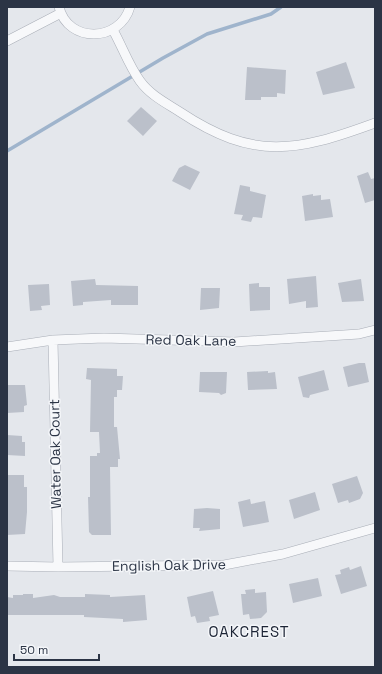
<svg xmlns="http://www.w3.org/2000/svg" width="382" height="674" font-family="'Space Grotesk',sans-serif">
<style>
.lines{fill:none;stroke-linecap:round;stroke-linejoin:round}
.stream{stroke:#9fb4cc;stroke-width:3.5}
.building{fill:#bbc0ca}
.street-casing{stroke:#a9aeb7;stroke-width:10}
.street{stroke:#f7f8fa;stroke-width:9}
.labels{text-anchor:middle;stroke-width:3;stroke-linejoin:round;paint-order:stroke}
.street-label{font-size:14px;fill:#2b3445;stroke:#f4f6f9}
.neighbourhood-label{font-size:15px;letter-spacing:1px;fill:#1d2536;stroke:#f4f6f9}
</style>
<rect width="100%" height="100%" fill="#e4e7ec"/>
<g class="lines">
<path class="stream" d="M 7,151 L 163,58 L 207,34 L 271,14 L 281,7"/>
</g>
<path class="building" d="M 346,62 L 355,88 L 323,95 L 316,72 Z
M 247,67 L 286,70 L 285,94 L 277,93 L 277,97 L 261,97 L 261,100 L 245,100 Z
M 141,107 L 157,121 L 143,136 L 127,121 Z
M 185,165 L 200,172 L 190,190 L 172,181 L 179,168 Z
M 368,172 L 371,179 L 375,178 L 375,200 L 365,203 L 357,176 Z
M 240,185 L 250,187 L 250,191 L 266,195 L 262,218 L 253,217 L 251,222 L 241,220 L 243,215 L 234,214 Z
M 313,194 L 313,196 L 321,195 L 321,200 L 330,199 L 333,217 L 305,221 L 302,196 Z
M 316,276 L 318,307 L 306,308 L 306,301 L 289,304 L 287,279 Z
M 95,279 L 96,285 L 138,286 L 138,305 L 111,305 L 111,300 L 83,302 L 83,305 L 73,306 L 71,281 Z
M 361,279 L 364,301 L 342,302 L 338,283 Z
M 259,283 L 259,287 L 270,287 L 270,310 L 250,311 L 249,284 Z
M 49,284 L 50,305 L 41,306 L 42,310 L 30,311 L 28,285 Z
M 201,288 L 220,288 L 219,308 L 200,310 Z
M 359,363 L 365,363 L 369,382 L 348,387 L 343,367 Z
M 87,368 L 117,369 L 117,376 L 123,376 L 122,390 L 117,390 L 117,397 L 114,397 L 114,427 L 117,427 L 120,459 L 118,459 L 118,467 L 110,467 L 111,535 L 92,535 L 89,532 L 88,497 L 90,497 L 90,456 L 97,456 L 97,453 L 100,453 L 99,432 L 90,432 L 91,380 L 86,379 Z
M 324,370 L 329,390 L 310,395 L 309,398 L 303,397 L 298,377 Z
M 268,371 L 268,373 L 275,372 L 277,389 L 248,390 L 247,372 Z
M 200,372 L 227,372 L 226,393 L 221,395 L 219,393 L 199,392 Z
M 7,385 L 25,385 L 27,405 L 24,406 L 24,412 L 7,413 Z
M 7,435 L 22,436 L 22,442 L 25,442 L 25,456 L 7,455 Z
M 7,475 L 24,475 L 24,487 L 27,487 L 27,512 L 25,534 L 7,535 Z
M 357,476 L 363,493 L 360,499 L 349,503 L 348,500 L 338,503 L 332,484 Z
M 315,492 L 320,510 L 294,519 L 289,500 Z
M 250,499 L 251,504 L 265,501 L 269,522 L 243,527 L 238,502 Z
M 207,508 L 220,509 L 220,529 L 199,531 L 200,528 L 193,528 L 194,509 Z
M 361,566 L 367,586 L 341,594 L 335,575 L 341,574 L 340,570 L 349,567 L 350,570 Z
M 318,578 L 322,596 L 293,603 L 289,584 Z
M 255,589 L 255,593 L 266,592 L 267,612 L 261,618 L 250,619 L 249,614 L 243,615 L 241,594 L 246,594 L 245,590 Z
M 213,591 L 219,615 L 209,617 L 210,621 L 197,623 L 195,616 L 191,617 L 187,597 Z
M 23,594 L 33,594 L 33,598 L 54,595 L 60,597 L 85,597 L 85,594 L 110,595 L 110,597 L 145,595 L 147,620 L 123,622 L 123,619 L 84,617 L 84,615 L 7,615 L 7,597 L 13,598 L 13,595 L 23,595 Z"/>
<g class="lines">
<g class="street-casing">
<path id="street" d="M 59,7 C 68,44 120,42 130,7
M 113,30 C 122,46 129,66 140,81 C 150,95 166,103 180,112 C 254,161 296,152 375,123
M 7,41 L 61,13
M 53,340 L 58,567
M 7,347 L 53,340 L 104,338 L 234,342 L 359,334 L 375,330
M 7,566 L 58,567 L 224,565 L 283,554 L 375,528"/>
</g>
<use href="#street" class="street"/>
</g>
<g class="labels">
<g class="street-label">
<text transform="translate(191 340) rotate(1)" y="5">Red Oak Lane</text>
<text transform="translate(55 454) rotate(-91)" y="5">Water Oak Court</text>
<text transform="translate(169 565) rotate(-1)" y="5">English Oak Drive</text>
</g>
<g class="neighbourhood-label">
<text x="249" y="637">OAKCREST</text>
</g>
</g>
<rect width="382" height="674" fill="none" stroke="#2b3445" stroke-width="16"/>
<path d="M14 654v6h85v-6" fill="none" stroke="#2b3445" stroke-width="2"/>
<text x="20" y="654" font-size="12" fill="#2b3445" stroke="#f4f6f9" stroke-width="3" paint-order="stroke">50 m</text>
</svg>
